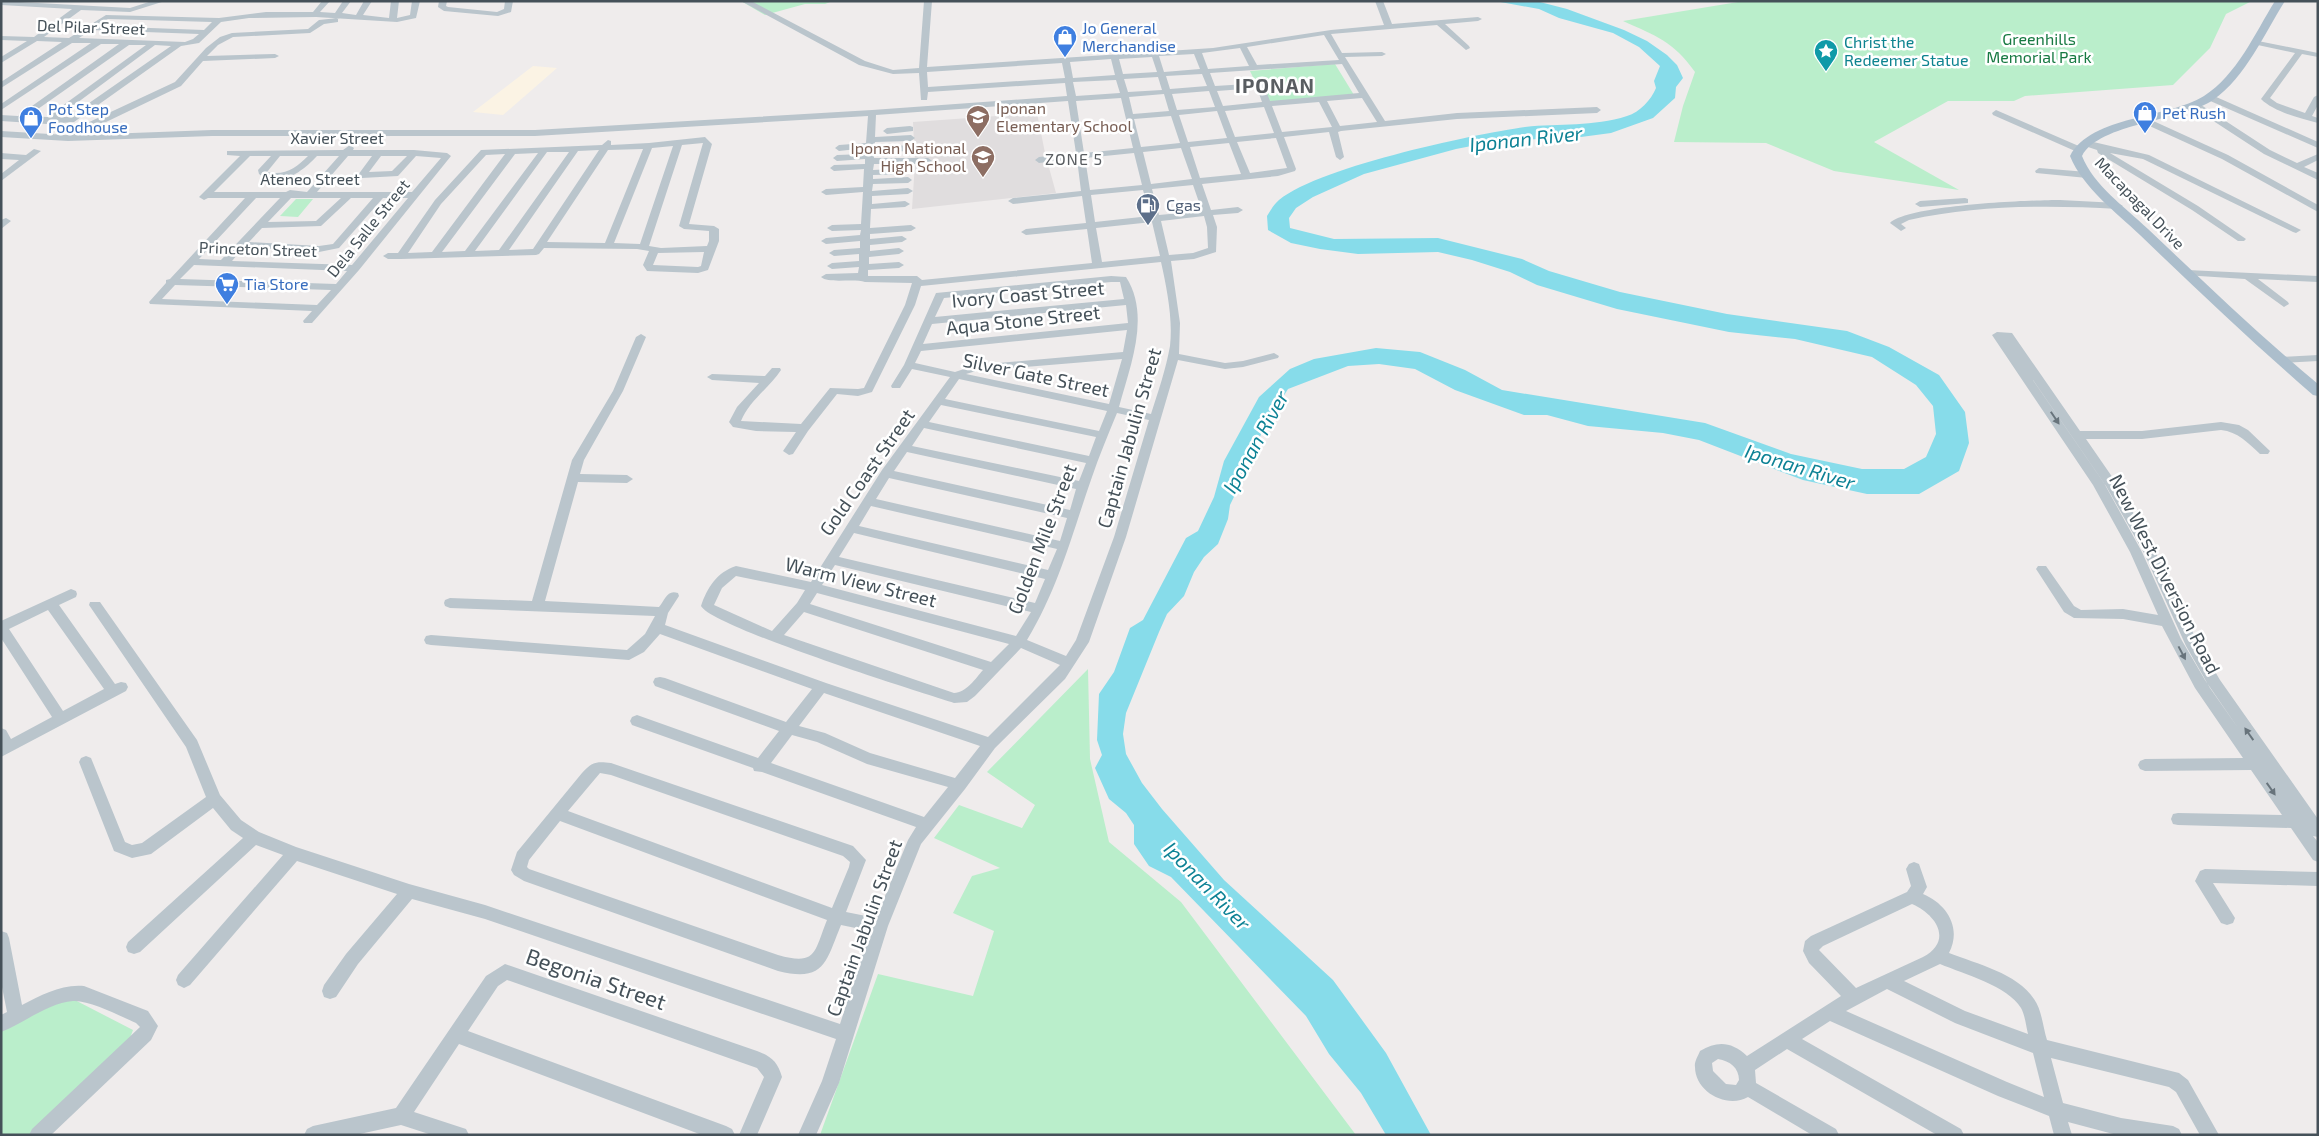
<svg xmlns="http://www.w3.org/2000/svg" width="2319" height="1136" font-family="'Exo 2',sans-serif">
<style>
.commercial{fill:#fbf3e4}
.education{fill:#e0ddde}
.green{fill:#baeecb}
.water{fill:#87dcea}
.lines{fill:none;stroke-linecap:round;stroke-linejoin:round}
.minor{fill:#bac5cc;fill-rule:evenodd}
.major{fill:#acbecc;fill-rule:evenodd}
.oneway{fill:#68747c}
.labels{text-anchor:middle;stroke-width:5;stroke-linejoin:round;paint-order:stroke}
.far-street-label{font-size:16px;fill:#455159;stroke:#fff}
.far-shop-label{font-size:16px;fill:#366cbe;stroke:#fff;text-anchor:start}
.far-park-label{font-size:16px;fill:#177942;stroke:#fff}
.far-culture-label{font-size:16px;fill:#0d838f;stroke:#fff;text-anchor:start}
.far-education-label{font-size:16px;fill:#785e54;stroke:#fff;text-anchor:start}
.far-neighbourhood-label{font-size:16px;letter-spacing:1px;fill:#595d61;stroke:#fff}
.far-service-label{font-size:16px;fill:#4e5e75;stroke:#fff;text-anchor:start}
.street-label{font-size:19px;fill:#455159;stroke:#fff}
.far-district-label{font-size:20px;font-weight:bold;letter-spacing:1px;fill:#595d61;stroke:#fff}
.water-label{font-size:20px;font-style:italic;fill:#0d8295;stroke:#fff}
.near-street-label{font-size:22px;fill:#455159;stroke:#fff}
</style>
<rect width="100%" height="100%" fill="#efecec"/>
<path class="commercial" d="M 533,66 L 557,68 L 503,115 L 473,112 Z"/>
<path class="education" d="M 1037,113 L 1045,153 L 1056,193 L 912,209 L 915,163 L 913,122 Z"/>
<path class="green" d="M 741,1 L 833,1 L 825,4 L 805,4 L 765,15 Z
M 1744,1 L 2252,1 L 2226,14 L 2210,48 L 2173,85 L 2025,96 L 2014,101 L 1948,101 L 1874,142 L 1959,190 L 1834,171 L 1766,143 L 1674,142 L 1683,106 L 1695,72 C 1673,41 1656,36 1623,21 Z
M 1335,64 L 1354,95 L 1266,104 L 1250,71 Z
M 296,199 L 313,199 L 298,217 L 280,216 Z
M 1088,669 L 1090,759 L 1109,842 L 1181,902 L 1356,1135 L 820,1135 L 878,974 L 973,996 L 994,931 L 953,913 L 972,876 L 1000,868 L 934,838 L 959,805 L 1022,828 L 1035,805 L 987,772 Z
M 69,997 L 133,1030 L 130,1038 L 31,1135 L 1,1135 L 1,1026 Z"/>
<path class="water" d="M 1495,1 L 1536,1 L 1567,9 L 1624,30 L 1647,41 L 1667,55 L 1677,65 L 1683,78 L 1676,87 L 1675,98 L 1653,118 L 1611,133 L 1581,137 L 1497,141 L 1456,149 L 1364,174 L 1313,197 L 1296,208 L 1289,218 L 1290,228 L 1334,239 L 1438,238 L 1522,259 L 1549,271 L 1620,292 L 1727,314 L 1847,331 L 1889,347 L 1939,375 L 1965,412 L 1969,443 L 1959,471 L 1919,494 L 1867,494 L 1803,480 L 1699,440 L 1663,433 L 1588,426 L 1547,415 L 1524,415 L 1455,390 L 1415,369 L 1379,364 L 1348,366 L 1288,389 L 1263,429 L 1249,466 L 1230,505 L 1228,519 L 1218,544 L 1204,557 L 1194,572 L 1184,596 L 1167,614 L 1159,632 L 1126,713 L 1123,734 L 1126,754 L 1142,783 L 1162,809 L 1224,880 L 1333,980 L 1386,1053 L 1431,1135 L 1386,1135 L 1361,1093 L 1329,1054 L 1306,1016 L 1171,877 L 1149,866 L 1134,844 L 1134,825 L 1126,813 L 1109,799 L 1095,768 L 1102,755 L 1097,740 L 1099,694 L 1114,672 L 1130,628 L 1143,620 L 1186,538 L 1198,531 L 1214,497 L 1224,461 L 1259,397 L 1290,369 L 1314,359 L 1376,348 L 1420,352 L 1465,370 L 1502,390 L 1705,423 L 1791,454 L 1862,469 L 1904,469 L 1926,457 L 1936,434 L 1933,406 L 1916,385 L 1872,357 L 1795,339 L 1729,332 L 1617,309 L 1537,285 L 1510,272 L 1472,260 L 1438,252 L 1358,254 L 1320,249 L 1291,243 L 1268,230 L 1267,216 C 1270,212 1272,207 1276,203 C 1309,169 1474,134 1525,127 C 1560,123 1593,127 1627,116 C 1640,112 1651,100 1656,88 L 1654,81 L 1660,66 L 1639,47 L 1613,33 L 1559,18 L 1539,9 Z"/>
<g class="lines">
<path class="minor" d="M 1,1 L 130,8 L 152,1 L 165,1 L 130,12 L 81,10 L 44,37 L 69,38 L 106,15 L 219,18 L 266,12 L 313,12 L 322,1 L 330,1 L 320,12 L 335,13 L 343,1 L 351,1 L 342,13 L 356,15 L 364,1 L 372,1 L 363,15 L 389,18 L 391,1 L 399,1 L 397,18 L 410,15 L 412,1 L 420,1 L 416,18 L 397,22 L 316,17 L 249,18 L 221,22 L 199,43 L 181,46 L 74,122 L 47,124 L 1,121 L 1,115 L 18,116 L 119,44 L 101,44 L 1,110 L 1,104 L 91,43 L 72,43 L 1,88 L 1,82 L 62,42 L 37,41 L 1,63 L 1,57 L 27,41 L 1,40 L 1,36 L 34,37 L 72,9 L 1,5 ZM 108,19 L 212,22 L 204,30 L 97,26 ZM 91,30 L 199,34 L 193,39 L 185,42 L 79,38 ZM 129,45 L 146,45 L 47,117 L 28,116 ZM 155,45 L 171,46 L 69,117 L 58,117 Z
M 439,1 L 447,1 L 446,6 L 448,7 L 497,12 L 504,9 L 505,1 L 513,1 L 511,12 L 498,16 L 444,11 L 438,7 Z
M 741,1 L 751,1 L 865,61 L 893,70 L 919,68 L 924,1 L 932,1 L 927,67 L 1213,48 L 1331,30 L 1384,25 L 1375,1 L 1383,1 L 1392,24 L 1478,17 L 1482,19 L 1478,21 L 1445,24 L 1469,46 L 1470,48 L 1466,50 L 1437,25 L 1331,34 L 1342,53 L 1382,52 L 1386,54 L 1382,56 L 1345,57 L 1385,121 L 1457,113 L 1597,107 L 1601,110 L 1597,113 L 1457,119 L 1341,131 L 1338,132 L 1344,157 L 1340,160 L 1336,157 L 1329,132 L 1284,137 L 1296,169 L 1295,171 L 1278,176 L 1202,184 L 1211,210 L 1238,207 L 1243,210 L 1238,213 L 1213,215 L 1217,227 L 1216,252 L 1194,259 L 1171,261 L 1180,323 L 1179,354 L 1225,363 L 1243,361 L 1274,353 L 1279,356 L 1278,358 L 1243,367 L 1225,369 L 1178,360 L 1126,537 L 1089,642 L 1065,679 L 995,748 L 965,789 L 921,844 L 888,926 L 839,1083 L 816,1135 L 798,1135 L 822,1081 L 836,1039 L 485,919 L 412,899 L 358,964 L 336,997 L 330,999 L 324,997 L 322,991 L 324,985 L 346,954 L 397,894 L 297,861 L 190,985 L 184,988 L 178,985 L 176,980 L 178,975 L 283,855 L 256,845 L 140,952 L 134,954 L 128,952 L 126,947 L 128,942 L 243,838 L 231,830 L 213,808 L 151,854 L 132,858 L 114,851 L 79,762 L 81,758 L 86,756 L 91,758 L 125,842 L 132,845 L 142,843 L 206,797 L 186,747 L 89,605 L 90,602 L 100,602 L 197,740 L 220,795 L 241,820 L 259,832 L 296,847 L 409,884 L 485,905 L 840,1024 L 870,931 L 841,925 C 826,961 825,983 778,971 L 524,881 L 514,875 L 511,870 L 517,852 L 582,773 C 592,762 596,761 611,763 L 853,846 L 866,860 L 846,912 L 876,918 L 908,840 L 916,827 L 762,772 L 754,771 L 753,768 L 632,725 L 630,721 L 632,717 L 637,715 L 758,758 L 779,731 L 655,686 L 653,682 L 655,678 L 660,677 L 665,678 L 786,722 L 812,689 L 660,634 L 644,652 L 629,660 L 431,645 L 426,644 L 424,640 L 426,636 L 431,635 L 627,650 L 645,634 L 655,616 L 450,608 L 445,606 L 444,603 L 445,600 L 450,598 L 532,601 L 572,460 L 613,391 L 636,337 L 641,334 L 646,337 L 623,391 L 584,460 L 580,474 L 627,475 L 633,479 L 627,483 L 578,482 L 545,601 L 659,607 C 665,600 667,589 678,593 L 679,596 L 668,613 L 665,625 L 826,683 L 988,737 L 1060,665 L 1021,648 L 975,696 L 967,702 L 954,703 C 919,692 712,627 701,606 C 707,588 717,572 736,566 L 811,582 L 882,470 L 950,377 L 912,369 L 900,388 L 892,388 L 891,386 L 904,365 L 936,293 L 1111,276 L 1126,277 C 1151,316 1130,366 1119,407 L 1151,414 C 1158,392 1166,369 1170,346 C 1173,319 1167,289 1161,262 L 921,286 L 915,305 L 872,392 L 858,396 L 837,394 L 808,431 L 793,454 L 789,455 L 783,451 L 796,432 L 756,431 L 733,427 L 729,422 L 737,407 L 759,383 L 712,380 L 707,377 L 712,374 L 765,376 L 772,368 L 780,368 L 781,370 C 770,387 749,401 741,421 L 801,424 L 830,388 L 858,389 L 864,388 L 905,305 L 912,283 L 865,282 C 854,278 829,284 821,277 L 826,274 L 858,273 L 859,267 L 832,269 L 827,266 L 832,263 L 859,261 L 859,254 L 834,256 L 829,253 L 834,250 L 860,248 L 860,241 L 826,244 L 821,241 L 826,238 L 860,235 L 861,230 L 832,231 L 827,228 L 832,225 L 861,224 L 863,192 L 826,195 L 821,192 L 826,189 L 863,187 L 864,169 L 834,171 L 830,168 L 834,165 L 865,164 L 865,159 L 837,161 L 833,158 L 837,155 L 865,154 L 866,148 L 839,151 L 835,148 L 839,145 L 866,143 L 868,116 L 535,136 L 212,136 L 68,141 L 1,137 L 1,131 L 66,135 L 85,124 L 175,82 L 206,48 L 220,37 L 232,33 L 308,29 L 319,20 L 338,18 L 338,22 L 324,24 L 310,33 L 233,37 L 218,45 L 207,56 L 275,54 L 279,56 L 275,58 L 203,61 L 181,86 L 79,135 L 212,130 L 535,130 L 872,110 L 1067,96 L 1065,83 L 928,92 L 927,100 L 921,100 L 919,73 L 893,74 L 859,65 ZM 1324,35 L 1339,60 L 1257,65 L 1247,47 ZM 1240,48 L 1249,66 L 1208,69 L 1202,53 ZM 1194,54 L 1200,69 L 1164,72 L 1159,56 ZM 1152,57 L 1157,72 L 1123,74 L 1119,59 ZM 1111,59 L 1115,75 L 1073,78 L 1070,62 ZM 1062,63 L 1065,78 L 928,87 L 927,72 ZM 1342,64 L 1359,93 L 1270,101 L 1263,83 L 1215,86 L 1210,73 ZM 1202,74 L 1207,86 L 1170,89 L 1166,76 ZM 1158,77 L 1162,90 L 1128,92 L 1124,79 ZM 1116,80 L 1120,93 L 1076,96 L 1073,82 ZM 1257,88 L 1262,102 L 1223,106 L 1217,91 ZM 1209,91 L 1215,107 L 1177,110 L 1172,94 ZM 1164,94 L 1169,111 L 1133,114 L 1129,97 ZM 1121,98 L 1133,148 L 1084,153 L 1076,101 ZM 1362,98 L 1377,122 L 1340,126 L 1327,101 ZM 1068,101 L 1076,153 L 1039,157 L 1035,160 L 1039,163 L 1077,159 L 1081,191 L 1013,198 L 1008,201 L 1013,204 L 1082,196 L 1086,223 L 1026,229 L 1021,232 L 1026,235 L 1087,229 L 1092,263 L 922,280 L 917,276 L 868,276 L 868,270 L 899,268 L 904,265 L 899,262 L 869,264 L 869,257 L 899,254 L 904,251 L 899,248 L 870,251 L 870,245 L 902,242 L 907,239 L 902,236 L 870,239 L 870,234 L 911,231 L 916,228 L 911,225 L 870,228 L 871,209 L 905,207 L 910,204 L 905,201 L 872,204 L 872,196 L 908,194 L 913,191 L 908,188 L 872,191 L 873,184 L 908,183 L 912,180 L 908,177 L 873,179 L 873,175 L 911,174 L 915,171 L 911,168 L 873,170 L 874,164 L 928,164 L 932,161 L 928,158 L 874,158 L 874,152 L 915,151 L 919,148 L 915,145 L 874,147 L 875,142 L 911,141 L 915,138 L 911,135 L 875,137 L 876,115 ZM 1319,102 L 1332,127 L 1282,132 L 1272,106 ZM 1264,107 L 1274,133 L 1235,137 L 1225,111 ZM 1217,111 L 1227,138 L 1188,142 L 1179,115 ZM 1171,116 L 1180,143 L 1141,147 L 1134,119 ZM 1276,138 L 1287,168 L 1250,173 L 1237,142 ZM 1229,143 L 1241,174 L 1200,178 L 1190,147 ZM 1181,148 L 1192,179 L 1151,184 L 1143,152 ZM 1134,153 L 1142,185 L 1090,190 L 1085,158 ZM 1193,185 L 1202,211 L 1159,215 L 1152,189 ZM 1143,190 L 1150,216 L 1095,222 L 1091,195 ZM 1204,216 L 1207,227 L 1208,248 L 1193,253 L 1169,255 L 1161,221 ZM 1152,222 L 1160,256 L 1102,262 L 1096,228 ZM 1111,282 L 1120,282 L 1124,299 L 935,317 L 944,298 ZM 1126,305 L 1128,323 L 923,344 L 932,324 ZM 1127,330 L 1123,352 L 976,365 L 955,372 L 915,363 L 921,351 ZM 1122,359 L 1109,404 L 966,374 L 976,371 ZM 959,379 L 1107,411 L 1099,431 L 945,399 ZM 941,405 L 1096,437 L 1089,456 L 929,422 ZM 1117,413 L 1149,420 L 1114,537 L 1076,640 L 1066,656 L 1027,640 C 1059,587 1072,534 1092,477 C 1099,456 1108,435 1117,413 ZM 924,428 L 1086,463 L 1079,481 L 912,446 ZM 907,452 L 1076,489 L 1070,510 L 894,471 ZM 889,478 L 1067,518 L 1060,541 L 876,499 ZM 871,506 L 1057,549 L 1048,570 L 859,526 ZM 854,533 L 1045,579 L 1035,603 L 839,557 ZM 835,565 L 1031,612 L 1016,636 L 822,585 ZM 736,576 L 805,590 L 797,603 L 772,631 L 714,605 L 722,588 ZM 817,593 L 1009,644 L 991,662 L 810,604 ZM 804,612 L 983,670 C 976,678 966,693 954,693 L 784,635 ZM 824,693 L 980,746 L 955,778 L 870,753 L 825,733 L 799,726 ZM 792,735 L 817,742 L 867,764 L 948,787 L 924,817 L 771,763 ZM 600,773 L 611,775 L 843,856 L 850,862 L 849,867 L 832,908 L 568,811 ZM 560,821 L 827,920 C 814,952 817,966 778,955 L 529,869 L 527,867 L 529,860 Z
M 2253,40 L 2318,53 L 2318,57 L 2302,54 L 2270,98 L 2277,103 L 2305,113 L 2314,97 L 2318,95 L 2318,105 L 2312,116 L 2318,118 L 2318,123 C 2300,118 2274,112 2261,99 L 2295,53 L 2253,44 Z
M 2208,96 L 2214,96 L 2318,142 L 2318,148 L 2208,100 Z
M 2192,103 L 2198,103 L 2270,150 L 2297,163 L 2318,154 L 2318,160 L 2304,167 L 2318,173 L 2318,180 L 2264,154 L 2192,107 Z
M 1996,110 L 2081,147 L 2082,149 L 2075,151 L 1993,115 L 1992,113 Z
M 2143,119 L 2149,119 L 2228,155 L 2318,205 L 2318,212 L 2222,159 L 2143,123 Z
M 910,126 L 913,127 L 913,131 L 887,134 L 883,131 L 887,128 Z
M 705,137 L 712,144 L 689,224 L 714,226 L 719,229 L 719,241 L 708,270 L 698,273 L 647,271 L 643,265 L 649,251 L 637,249 L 544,248 L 539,254 L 536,255 L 401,259 L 388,259 L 383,256 L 388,253 L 398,253 L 435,200 L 481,150 L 602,145 L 608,140 L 611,141 L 611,145 L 649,143 ZM 703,143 L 679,226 L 684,229 L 709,231 L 709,241 L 707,246 L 661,248 L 649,246 L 682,145 ZM 673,146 L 640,244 L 614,243 L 652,148 ZM 643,149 L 605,243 L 547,242 L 608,150 ZM 599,150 L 533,249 L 509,250 L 578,151 ZM 547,152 L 569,152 L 499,250 L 475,251 ZM 538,153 L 465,251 L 442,252 L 515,154 ZM 505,154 L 432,252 L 408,253 L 441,204 L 486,155 ZM 704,252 L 701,266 L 698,267 L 653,265 L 658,253 Z
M 2085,140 L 2149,155 L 2301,230 L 2296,233 L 2293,232 L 2143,159 L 2110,153 L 2198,206 L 2246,239 L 2244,241 L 2238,241 L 2192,210 L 2098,153 L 2097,150 L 2082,145 L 2081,143 Z
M 350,145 L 354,148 L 353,150 L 414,150 L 447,153 L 451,156 L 359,270 L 312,323 L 304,323 L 303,321 L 312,311 L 150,304 L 149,302 L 166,283 L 166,280 L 170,279 L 245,198 L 208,198 L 204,200 L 199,197 L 240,156 L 227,155 L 227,151 L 343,150 ZM 250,156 L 271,156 L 258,170 L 259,174 C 279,190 303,171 317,156 L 339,156 L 307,192 L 290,190 L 286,192 L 214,192 ZM 280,156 L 308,156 C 296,168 285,176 267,172 ZM 348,156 L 372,156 L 358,175 L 362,178 L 398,176 L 416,156 L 441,158 L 412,192 L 317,192 ZM 381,156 L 407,156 L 392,171 L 369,172 ZM 256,198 L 280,198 L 221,260 L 199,259 ZM 291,198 L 341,198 L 316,221 L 268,222 ZM 351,198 L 373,198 L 333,244 L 319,246 L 249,242 L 262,228 L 321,226 ZM 383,198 L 408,198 L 352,265 L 232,261 L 244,247 L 319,252 L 339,248 ZM 194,265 L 347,271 L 336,284 L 180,279 ZM 175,285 L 331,290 L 317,305 L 162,299 Z
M 34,149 L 41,151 L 1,181 L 1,174 L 19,160 L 1,159 L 1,153 L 26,155 Z
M 2039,168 L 2087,172 L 2091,175 L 2087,178 L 2036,173 L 2035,171 Z
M 1965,198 L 1968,199 L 1968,203 L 1920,207 L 1915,204 L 1920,201 Z
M 2060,200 L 2118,203 L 2123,206 L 2118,209 C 2048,205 1977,205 1909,220 L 1901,224 L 1906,228 L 1901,231 L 1890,223 C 1909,205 2030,200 2060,200 Z
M 6,218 L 11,221 L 1,229 L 1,220 Z
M 2187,270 L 2318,276 L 2318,282 L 2258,279 L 2288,302 L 2289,304 L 2284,307 L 2245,279 L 2184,275 L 2184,271 Z
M 1997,332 L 2012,333 L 2080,431 L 2142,431 L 2221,422 L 2239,425 L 2248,430 L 2270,451 L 2268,454 L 2260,454 C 2247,442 2238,432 2221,430 L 2142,439 L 2086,439 L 2115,481 L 2156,553 L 2197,641 L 2220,680 L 2318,819 L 2318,837 L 2313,836 L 2318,842 L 2318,862 L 2313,860 L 2291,828 L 2178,825 L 2173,824 L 2171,819 L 2173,814 L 2178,813 L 2282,815 L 2251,770 L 2145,771 L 2140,769 L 2138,765 L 2140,761 L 2145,759 L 2243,758 L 2195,688 L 2162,626 L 2123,619 L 2074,618 L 2064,612 L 2038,572 L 2036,569 L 2038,566 L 2046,566 L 2074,606 L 2081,610 L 2123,609 L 2158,615 L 2130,552 L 2093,485 L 1992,335 ZM 2004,338 L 2106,486 L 2144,553 L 2186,646 L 2210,688 L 2238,728 L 2205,680 L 2181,639 L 2142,552 L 2104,483 Z
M 2318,355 L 2318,361 L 2280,363 L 2275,360 L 2280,357 Z
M 71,589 L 76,591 L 77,594 L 76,597 L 59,605 L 115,684 L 121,682 L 126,683 L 128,687 L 126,691 L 1,757 L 1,728 L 6,730 L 11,739 L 52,717 L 1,638 L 1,621 ZM 48,610 L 104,689 L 63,711 L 9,629 Z
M 1914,862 L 1919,864 L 1927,887 L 1923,894 C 1947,904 1962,928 1949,953 C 1977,964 2017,973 2034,999 C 2042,1010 2043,1028 2047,1040 L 2179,1073 L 2188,1080 L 2219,1135 L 2200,1135 L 2176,1092 L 2169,1087 L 2051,1058 L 2063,1103 L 2121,1118 L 2173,1126 L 2179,1129 L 2182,1135 L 2117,1135 L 2068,1122 L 2072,1135 L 2054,1135 L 2049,1116 L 1998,1096 L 1830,1021 L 1802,1039 L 1961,1129 L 1964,1135 L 1937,1135 L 1787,1049 L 1755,1070 L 1756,1083 L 1836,1129 L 1839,1135 L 1812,1135 L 1748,1097 C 1727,1109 1695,1092 1695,1067 C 1694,1062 1698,1056 1700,1051 C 1717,1041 1731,1041 1747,1056 L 1841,996 L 1809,963 L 1803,951 L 1805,941 L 1811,936 L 1907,892 L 1911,886 L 1906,869 L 1909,864 ZM 1912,904 C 1937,915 1953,941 1923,957 L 1856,988 L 1819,950 L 1823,946 ZM 1940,964 C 1964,974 2008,986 2021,1008 C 2025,1015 2026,1026 2028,1034 L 1965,1011 L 1904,981 ZM 1887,989 L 1955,1023 L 2033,1053 L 2044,1097 L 2007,1082 L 1846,1011 ZM 1718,1059 C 1730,1061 1739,1068 1739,1080 L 1736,1085 L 1726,1084 L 1713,1071 L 1712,1063 Z
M 2205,869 L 2318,872 L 2318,886 L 2213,883 L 2235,918 L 2233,923 L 2227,925 L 2221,923 L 2195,881 L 2200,871 Z
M 1,931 L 7,933 L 9,938 L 22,1005 C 42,995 61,984 84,986 L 148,1011 L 158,1026 L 151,1040 L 51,1135 L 29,1135 L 32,1129 L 140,1027 L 136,1023 C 120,1016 90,1000 73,1001 C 48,1003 24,1023 1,1032 L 1,1015 L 7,1012 L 1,982 Z
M 505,964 L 757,1051 C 771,1056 778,1062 782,1077 L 757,1135 L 739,1135 L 764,1077 L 757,1068 L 507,980 L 498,986 L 468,1031 L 726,1126 L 732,1129 L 735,1135 L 702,1135 L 459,1044 L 414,1112 L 466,1129 L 469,1135 L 432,1135 L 401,1125 L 355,1135 L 304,1135 L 307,1129 L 313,1126 L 396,1108 L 486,976 Z"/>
<path class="major" d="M 2275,1 L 2285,1 C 2264,34 2246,77 2213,100 C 2182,121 2099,123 2082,156 C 2094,186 2125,207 2148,229 C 2204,282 2259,335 2318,384 L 2318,396 L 2313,395 C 2254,344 2197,290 2140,235 C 2116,212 2083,188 2070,156 C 2092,115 2167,119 2204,96 C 2237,75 2255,33 2275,1 Z"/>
</g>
<defs><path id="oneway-solid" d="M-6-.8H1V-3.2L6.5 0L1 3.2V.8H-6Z" transform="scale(1.25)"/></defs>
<g class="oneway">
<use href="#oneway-solid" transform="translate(2055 418) rotate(56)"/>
<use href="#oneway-solid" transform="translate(2182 653) rotate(62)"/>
<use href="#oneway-solid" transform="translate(2249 734) rotate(-125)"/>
<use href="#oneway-solid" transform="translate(2271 789) rotate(55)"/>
</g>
<defs>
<g id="shop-pin" transform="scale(1.25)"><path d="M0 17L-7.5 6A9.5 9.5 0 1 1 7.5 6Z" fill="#3f7fe0" stroke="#fff"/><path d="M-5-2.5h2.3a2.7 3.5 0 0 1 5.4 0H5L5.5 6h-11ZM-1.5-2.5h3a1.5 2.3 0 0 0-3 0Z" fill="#fff"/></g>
<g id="sight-pin" transform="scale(1.25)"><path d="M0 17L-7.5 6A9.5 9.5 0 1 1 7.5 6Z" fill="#0f9aa8" stroke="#fff"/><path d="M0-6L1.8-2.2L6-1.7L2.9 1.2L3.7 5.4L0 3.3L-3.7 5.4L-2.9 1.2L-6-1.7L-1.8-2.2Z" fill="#fff"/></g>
<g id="school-pin" transform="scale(1.25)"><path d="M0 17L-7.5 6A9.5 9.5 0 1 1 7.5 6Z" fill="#8d6e63" stroke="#fff"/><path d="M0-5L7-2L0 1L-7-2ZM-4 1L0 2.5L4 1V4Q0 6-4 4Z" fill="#fff"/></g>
<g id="fuel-pin" transform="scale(1.25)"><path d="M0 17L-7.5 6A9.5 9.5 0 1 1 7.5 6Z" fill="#5c6f8a" stroke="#fff"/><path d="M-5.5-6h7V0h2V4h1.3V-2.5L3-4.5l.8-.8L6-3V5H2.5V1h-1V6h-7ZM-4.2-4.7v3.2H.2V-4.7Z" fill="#fff"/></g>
<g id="supermarket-pin" transform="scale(1.25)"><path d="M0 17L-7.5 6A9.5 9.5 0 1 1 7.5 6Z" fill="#3f7fe0" stroke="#fff"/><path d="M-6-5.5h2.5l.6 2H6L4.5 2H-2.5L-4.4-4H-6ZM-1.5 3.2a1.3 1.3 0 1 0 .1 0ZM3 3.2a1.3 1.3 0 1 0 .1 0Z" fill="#fff"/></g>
</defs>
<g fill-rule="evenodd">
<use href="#shop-pin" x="1065" y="37"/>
<use href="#sight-pin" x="1826" y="51"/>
<use href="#shop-pin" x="2145" y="113"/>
<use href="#school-pin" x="978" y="117"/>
<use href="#shop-pin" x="31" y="118"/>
<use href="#school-pin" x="983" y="157"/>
<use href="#fuel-pin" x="1148" y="205"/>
<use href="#supermarket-pin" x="227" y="284"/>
</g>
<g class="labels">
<g class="far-street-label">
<text transform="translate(91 27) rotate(2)" y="6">Del Pilar Street</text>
<text x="337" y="144">Xavier Street</text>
<text x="310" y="185">Ateneo Street</text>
<text transform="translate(2140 203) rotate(46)" y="6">Macapagal Drive</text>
<text transform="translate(368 228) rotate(-51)" y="6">Dela Salle Street</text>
<text transform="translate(258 249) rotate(2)" y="6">Princeton Street</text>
</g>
<g class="far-shop-label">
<text x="1082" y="34">Jo General<tspan x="1082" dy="18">Merchandise</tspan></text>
<text x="48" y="115">Pot Step<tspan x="48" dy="18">Foodhouse</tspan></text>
<text x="2162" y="119">Pet Rush</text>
<text x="244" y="290">Tia Store</text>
</g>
<g class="far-park-label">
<text x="2039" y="45">Greenhills<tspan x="2039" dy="18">Memorial Park</tspan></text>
</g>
<g class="far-culture-label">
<text x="1844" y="48">Christ the<tspan x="1844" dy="18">Redeemer Statue</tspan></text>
</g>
<g class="far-education-label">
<text x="996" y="114">Iponan<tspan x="996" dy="18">Elementary School</tspan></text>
<text x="966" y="154" text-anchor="end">Iponan National<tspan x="966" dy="18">High School</tspan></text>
</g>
<g class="far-neighbourhood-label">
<text x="1074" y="165">ZONE 5</text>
</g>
<g class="far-service-label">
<text x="1166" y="211">Cgas</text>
</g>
<g class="street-label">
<text transform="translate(1028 294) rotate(-5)" y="7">Ivory Coast Street</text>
<text transform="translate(1023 320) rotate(-6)" y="7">Aqua Stone Street</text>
<text transform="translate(1036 375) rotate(12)" y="7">Silver Gate Street</text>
<text transform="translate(1129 438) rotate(-74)" y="7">Captain Jabulin Street</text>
<text transform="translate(867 472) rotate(-55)" y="7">Gold Coast Street</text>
<text transform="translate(1042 539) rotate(-69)" y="7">Golden Mile Street</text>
<text transform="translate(2165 574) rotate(63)" y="7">New West Diversion Road</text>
<text transform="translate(861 582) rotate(14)" y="7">Warm View Street</text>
<text transform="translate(864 928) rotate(-70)" y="7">Captain Jabulin Street</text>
</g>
<g class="far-district-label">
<text x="1275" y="93">IPONAN</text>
</g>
<g class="water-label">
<text transform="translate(1526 139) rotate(-6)" y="7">Iponan River</text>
<text transform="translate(1256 442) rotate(-61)" y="7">Iponan River</text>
<text transform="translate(1800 467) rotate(17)" y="7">Iponan River</text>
<text transform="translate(1207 886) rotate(46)" y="7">Iponan River</text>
</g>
<g class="near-street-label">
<text transform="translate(596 979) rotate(19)" y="8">Begonia Street</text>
</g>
</g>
<rect width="2319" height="1136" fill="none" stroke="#455159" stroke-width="5"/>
</svg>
